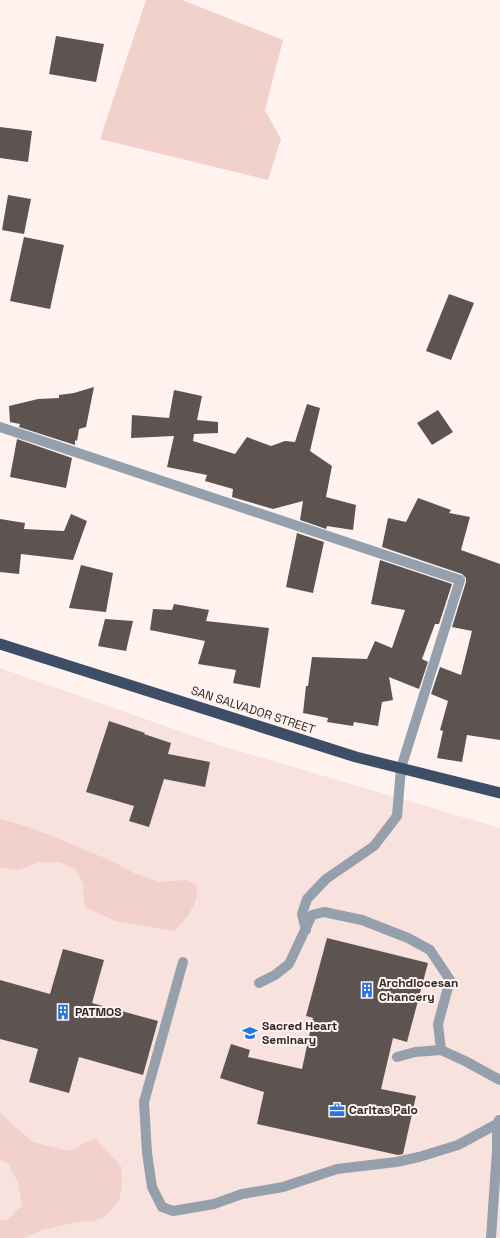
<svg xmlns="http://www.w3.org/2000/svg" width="500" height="1238" font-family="'Space Grotesk',sans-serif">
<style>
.built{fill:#f8e2de}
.green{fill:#f2d1cc}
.building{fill:#5d5351}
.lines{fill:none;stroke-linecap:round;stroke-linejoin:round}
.service{stroke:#96a0ad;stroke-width:10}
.minor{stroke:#96a0ad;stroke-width:10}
.trunk{stroke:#3d4e66;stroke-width:11}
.labels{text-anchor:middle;stroke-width:4;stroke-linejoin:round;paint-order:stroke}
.street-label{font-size:12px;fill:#2c2827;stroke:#fff2ef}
.poi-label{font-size:12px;font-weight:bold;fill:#2c2827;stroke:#fff2ef;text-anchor:start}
</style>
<rect width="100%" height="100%" fill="#fff2ef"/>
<path class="built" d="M 0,668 L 222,746 L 500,828 L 500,1238 L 0,1238 Z"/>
<path class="green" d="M 146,0 L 182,0 L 283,40 L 265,110 L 281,139 L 268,180 L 100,139 Z
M 0,819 L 19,824 L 49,835 L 112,861 L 134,873 L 160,882 L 187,880 L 196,885 C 200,903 187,918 174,931 L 115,921 L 85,907 L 83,896 L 84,885 L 75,869 L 59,862 L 40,862 L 18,870 L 0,867 Z
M 0,1113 L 33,1142 L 69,1151 L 95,1138 L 121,1166 L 122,1184 L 119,1201 L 105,1217 L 92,1221 L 73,1223 L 42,1230 L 24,1238 L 0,1238 L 0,1220 L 7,1220 L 22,1205 L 18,1183 L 8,1163 L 0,1160 Z"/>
<path class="building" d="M 56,36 L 104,44 L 96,82 L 49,74 Z
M 0,127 L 32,131 L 28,162 L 0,158 Z
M 8,195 L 31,199 L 24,234 L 2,230 Z
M 24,237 L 64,245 L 50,309 L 10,301 Z
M 449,294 L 474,303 L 451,360 L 426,351 Z
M 94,387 L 86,427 L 79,429 L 77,441 L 75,440 L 75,445 L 19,427 L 20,424 L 10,422 L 9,406 L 38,399 L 59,398 L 59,395 L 74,393 Z
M 174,390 L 202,396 L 197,420 L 218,422 L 218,433 L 194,434 L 193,441 L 235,454 L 247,437 L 271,446 L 285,441 L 295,442 L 307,404 L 320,408 L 310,451 L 332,466 L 326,497 L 356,505 L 353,530 L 327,526 L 326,529 L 300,520 L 303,501 L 273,509 L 232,497 L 233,489 L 205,481 L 207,475 L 167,467 L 174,436 L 131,438 L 132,415 L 169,418 Z
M 438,410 L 453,432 L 432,445 L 417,423 Z
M 17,439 L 72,458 L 66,488 L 10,477 Z
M 418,498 L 451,510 L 449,513 L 470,517 L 461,550 L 500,564 L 500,740 L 467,735 L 462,762 L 437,758 L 443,731 L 440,730 L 448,701 L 431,694 L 440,667 L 461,675 L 472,631 L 452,627 L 466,582 L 466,578 L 462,574 L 382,547 L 388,518 L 406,522 Z
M 71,514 L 87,521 L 73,560 L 21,554 L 19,574 L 0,572 L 0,519 L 25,523 L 24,529 L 64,531 Z
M 297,533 L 324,542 L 313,593 L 286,587 Z
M 380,560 L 452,584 L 439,624 L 435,624 L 422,659 L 428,662 L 419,689 L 389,677 L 393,700 L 382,702 L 378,726 L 354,722 L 353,726 L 327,722 L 328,718 L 303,713 L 306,686 L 308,686 L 312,657 L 367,659 L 375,641 L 392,648 L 405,610 L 371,604 Z
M 81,565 L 113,573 L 106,612 L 69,608 Z
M 174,604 L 209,610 L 206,621 L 269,628 L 260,688 L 233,683 L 236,670 L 198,664 L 205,641 L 150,630 L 153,609 L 172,610 Z
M 105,619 L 133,621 L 126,651 L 98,646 Z
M 109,721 L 145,733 L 144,734 L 171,743 L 168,754 L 210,762 L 205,787 L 164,779 L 149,827 L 129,821 L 134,806 L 86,792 Z
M 327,938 L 428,963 L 407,1042 L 393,1038 L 381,1089 L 416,1096 L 403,1154 L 398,1155 L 257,1124 L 264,1092 L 220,1078 L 231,1044 L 250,1050 L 248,1057 L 302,1069 L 313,1018 L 306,1016 Z
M 63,949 L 104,960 L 92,1003 L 158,1021 L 143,1075 L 79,1057 L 69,1093 L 29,1082 L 38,1049 L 0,1039 L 0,980 L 50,994 Z"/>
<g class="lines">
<path class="service" d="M 306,930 L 302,914 L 307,899 L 326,879 L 374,846 L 397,816 L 401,768
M 183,962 L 144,1102 L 147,1153 L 152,1187 L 162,1207 L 173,1211 L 214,1204 L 242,1194 L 283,1187 L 337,1169 L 396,1162 L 419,1157 L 458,1145 L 497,1124
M 259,983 L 275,975 L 289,964 L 312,915 L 324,912 L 362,920 L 408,938 L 430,950 L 450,980 L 438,1024 L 441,1050
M 397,1057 L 415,1052 L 441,1050 L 465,1061 L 500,1080
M 491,1238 L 497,1150 L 497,1124 L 499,1120"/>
<path class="minor" d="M 0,427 L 460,580 L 401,768"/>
<path class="trunk" d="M 0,644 L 356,757 L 500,793"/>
</g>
<defs>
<g id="building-bare" transform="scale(1.2)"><path d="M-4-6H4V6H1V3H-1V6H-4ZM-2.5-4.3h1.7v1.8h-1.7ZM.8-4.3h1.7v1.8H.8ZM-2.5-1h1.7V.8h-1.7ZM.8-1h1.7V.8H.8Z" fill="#2178e2" stroke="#fff2ef" stroke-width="2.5" paint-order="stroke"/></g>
<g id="school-bare" transform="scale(1.2)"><path d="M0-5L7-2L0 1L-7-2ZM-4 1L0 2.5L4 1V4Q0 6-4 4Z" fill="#2178e2" stroke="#fff2ef" stroke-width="2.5" paint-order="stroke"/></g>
<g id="office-bare" transform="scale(1.2)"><path d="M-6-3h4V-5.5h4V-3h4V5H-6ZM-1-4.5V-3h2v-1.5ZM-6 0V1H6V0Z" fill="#2178e2" stroke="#fff2ef" stroke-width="2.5" paint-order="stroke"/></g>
</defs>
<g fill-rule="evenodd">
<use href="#building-bare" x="367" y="990"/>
<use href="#building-bare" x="63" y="1012"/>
<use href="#school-bare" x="250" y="1033"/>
<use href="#office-bare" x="337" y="1110"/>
</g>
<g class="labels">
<g class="street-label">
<text transform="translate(253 710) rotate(18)" y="4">SAN SALVADOR STREET</text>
</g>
<g class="poi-label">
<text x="379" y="987">Archdiocesan<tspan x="379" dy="14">Chancery</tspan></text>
<text x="75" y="1016">PATMOS</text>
<text x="262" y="1030">Sacred Heart<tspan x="262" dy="14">Seminary</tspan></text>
<text x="349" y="1114">Caritas Palo</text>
</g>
</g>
</svg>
